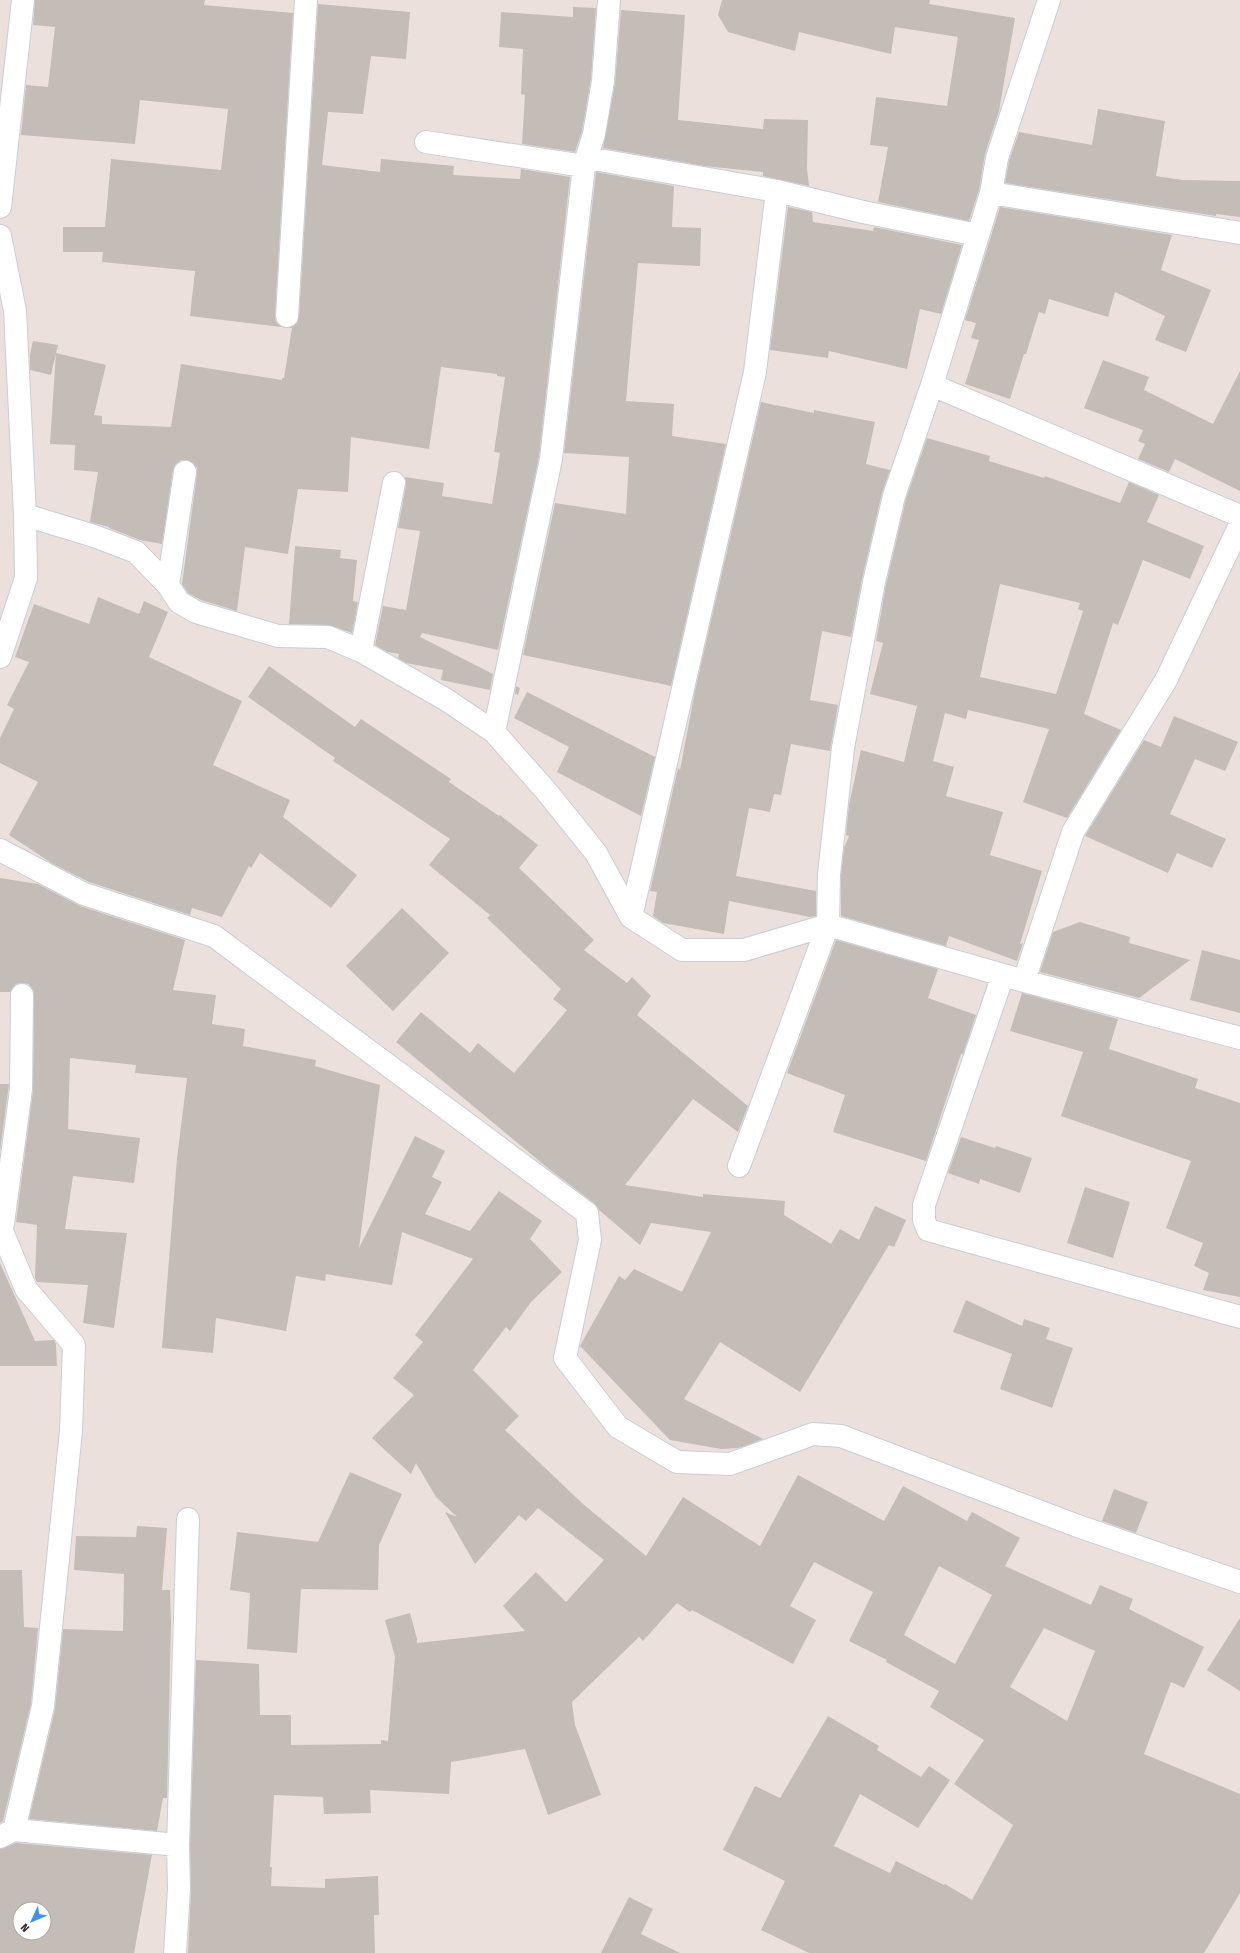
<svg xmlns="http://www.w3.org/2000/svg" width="1240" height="1953" font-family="'Fira Sans Condensed',sans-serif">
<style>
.building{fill:#c4bcb7;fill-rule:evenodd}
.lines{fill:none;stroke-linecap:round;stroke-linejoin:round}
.street-casing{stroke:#c7ced7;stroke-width:24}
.street{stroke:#fff;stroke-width:22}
</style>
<rect width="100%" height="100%" fill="#ece0dc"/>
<path class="building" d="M 35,0 L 205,0 L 204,5 L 293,13 L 275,315 L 276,322 L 282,327 L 190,316 L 195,271 L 102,262 L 103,252 L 63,252 L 63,227 L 105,227 L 111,159 L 221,170 L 228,109 L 140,100 L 135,144 L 21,135 L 26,85 L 48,87 L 55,27 L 33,25 Z
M 722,0 L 930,0 L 929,4 L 1015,18 L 999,111 L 985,154 L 979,190 L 969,221 L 878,202 L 888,147 L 870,145 L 876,97 L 947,106 L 958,37 L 895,27 L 891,54 L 799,32 L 795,51 L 728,32 L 718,15 Z
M 318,4 L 410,12 L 406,59 L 371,56 L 363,114 L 328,112 L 322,165 L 380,172 L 381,159 L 454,166 L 453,175 L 520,179 L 521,169 L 570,177 L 539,457 L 498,650 L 422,633 L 420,637 L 493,674 L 490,690 L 441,680 L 443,670 L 406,663 L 398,658 L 399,654 L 387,652 L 375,645 L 383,606 L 406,610 L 420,531 L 398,528 L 406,485 L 405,477 L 444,483 L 442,496 L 492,504 L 500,453 L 494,452 L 505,377 L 497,376 L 497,374 L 441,367 L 429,449 L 351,437 L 348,492 L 298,489 L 288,554 L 245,547 L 237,611 L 201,600 L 188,593 L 182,584 L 197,474 L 197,468 L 193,463 L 187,460 L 181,460 L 176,464 L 173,470 L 162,544 L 140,540 L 109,528 L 109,527 L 90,522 L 98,472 L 74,470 L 75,445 L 50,444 L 56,353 L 106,365 L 94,415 L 102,416 L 102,424 L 171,427 L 181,364 L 282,380 L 282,378 L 284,378 L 292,328 L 289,328 L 297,323 L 299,317 Z
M 573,7 L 596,8 L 591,79 L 582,131 L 575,152 L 522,144 L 525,95 L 521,94 L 523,49 L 499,47 L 501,12 L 573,17 Z
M 621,10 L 685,15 L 678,120 L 763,129 L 764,119 L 808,120 L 807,169 L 809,186 L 763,176 L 763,172 L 704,166 L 603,148 L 615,83 Z
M 1098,109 L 1165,121 L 1156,176 L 1182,180 L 1240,181 L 1240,217 L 1216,214 L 1216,216 L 1005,183 L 1009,161 L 1019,132 L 1092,145 Z
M 596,172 L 674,186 L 672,227 L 701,228 L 700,266 L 638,263 L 626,401 L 674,404 L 672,436 L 726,444 L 671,686 L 523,655 L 555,503 L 626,514 L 629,457 L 564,453 Z
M 788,207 L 812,212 L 813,222 L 873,231 L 874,227 L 962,245 L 941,314 L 920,309 L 907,369 L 829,351 L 828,358 L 770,350 Z
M 1000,207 L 1172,235 L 1161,270 L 1211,290 L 1186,352 L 1155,340 L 1165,316 L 1115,292 L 1108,317 L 1049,299 L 1045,314 L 1039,312 L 1026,354 L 1024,354 L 1010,399 L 965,384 L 979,340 L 971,338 L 976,323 L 965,320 Z
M 33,341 L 58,345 L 51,375 L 30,370 L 30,354 Z
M 1103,360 L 1149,377 L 1144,390 L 1213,424 L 1240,371 L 1240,491 L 1175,459 L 1169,472 L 1138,459 L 1145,444 L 1138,441 L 1143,430 L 1084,408 Z
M 761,402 L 814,413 L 814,410 L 875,422 L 866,464 L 890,470 L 882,493 L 862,579 L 851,637 L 822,631 L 810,700 L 838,705 L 830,751 L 791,744 L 781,795 L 774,794 L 770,812 L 749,808 L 736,876 L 816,891 L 816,916 L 810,917 L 729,901 L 724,934 L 663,923 L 653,916 L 657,892 L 650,891 L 678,768 L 680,770 L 695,691 Z
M 927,438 L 990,456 L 989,461 L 1044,478 L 1045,476 L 1120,503 L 1129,482 L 1159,495 L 1147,522 L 1204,546 L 1190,579 L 1143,560 L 1118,625 L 1113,623 L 1084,714 L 1121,730 L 1067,818 L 1023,802 L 1049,729 L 968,710 L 966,719 L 945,713 L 933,761 L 954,767 L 946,796 L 1003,812 L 990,855 L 1042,871 L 1020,944 L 1023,943 L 1017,961 L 949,936 L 946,946 L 841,916 L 841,875 L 844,848 L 849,836 L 846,835 L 849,805 L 861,750 L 904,762 L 917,706 L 870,694 L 883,643 L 876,641 L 886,585 L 906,499 ZM 1000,584 L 1080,603 L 1078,609 L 1083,611 L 1056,694 L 980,677 Z
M 295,546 L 341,550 L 340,558 L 357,560 L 353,601 L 358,602 L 352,633 L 329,625 L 289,624 Z
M 98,597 L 139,614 L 144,601 L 168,612 L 149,657 L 242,701 L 213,765 L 290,800 L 283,817 L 357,875 L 331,908 L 260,853 L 251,868 L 249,866 L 222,917 L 192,908 L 190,915 L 89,882 L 53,864 L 9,835 L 38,782 L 0,763 L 0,738 L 14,709 L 7,705 L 29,662 L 15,657 L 34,604 L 89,624 Z
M 269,666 L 355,727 L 361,719 L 451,779 L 449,782 L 499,816 L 500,815 L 538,845 L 519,868 L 594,940 L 584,950 L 627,983 L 632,977 L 651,996 L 637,1015 L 748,1106 L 738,1132 L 693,1099 L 625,1185 L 703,1197 L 703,1194 L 785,1201 L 784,1215 L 831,1244 L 840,1229 L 859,1240 L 875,1206 L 906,1220 L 894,1247 L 889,1245 L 800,1392 L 720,1342 L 684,1399 L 763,1439 L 739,1448 L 721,1449 L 670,1440 L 580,1346 L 619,1276 L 625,1280 L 634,1269 L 682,1292 L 711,1232 L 651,1223 L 640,1245 L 599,1210 L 594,1203 L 549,1169 L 396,1042 L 421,1012 L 470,1053 L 478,1043 L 514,1073 L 567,1010 L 553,999 L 561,989 L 487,918 L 490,915 L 429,865 L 450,839 L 333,761 L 335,758 L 248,697 Z
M 516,686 L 520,688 L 518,695 L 515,694 Z
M 527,692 L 655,757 L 641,816 L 557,772 L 569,747 L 514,718 Z
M 1174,716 L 1238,742 L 1225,771 L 1195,759 L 1170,814 L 1226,839 L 1212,868 L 1177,853 L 1168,873 L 1085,836 L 1144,740 L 1161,747 Z
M 0,878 L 38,884 L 80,906 L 185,940 L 173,990 L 216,995 L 212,1024 L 245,1029 L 243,1046 L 316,1060 L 315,1066 L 380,1085 L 359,1248 L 415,1136 L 445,1151 L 432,1177 L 442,1182 L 425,1214 L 470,1231 L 499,1191 L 542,1221 L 530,1239 L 562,1272 L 531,1302 L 510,1331 L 506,1327 L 473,1370 L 519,1416 L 505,1430 L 583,1504 L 646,1556 L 683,1497 L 760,1546 L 798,1475 L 884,1521 L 903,1486 L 967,1521 L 972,1512 L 1020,1538 L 1005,1566 L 1091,1605 L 1100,1585 L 1133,1599 L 1129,1609 L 1204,1647 L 1184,1688 L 1171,1682 L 1144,1754 L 1240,1794 L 1240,1893 L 1204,1953 L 809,1953 L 761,1930 L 785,1881 L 723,1850 L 755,1786 L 780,1798 L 828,1716 L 879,1746 L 877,1750 L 921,1777 L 929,1766 L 950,1780 L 918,1828 L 860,1794 L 834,1846 L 890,1873 L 896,1861 L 944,1885 L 945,1884 L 972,1900 L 1013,1825 L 954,1784 L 984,1740 L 930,1707 L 939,1691 L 886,1662 L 887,1660 L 849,1641 L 873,1592 L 814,1562 L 790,1606 L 816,1620 L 793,1664 L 692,1610 L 690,1612 L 677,1603 L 643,1641 L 639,1637 L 572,1702 L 575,1725 L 601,1795 L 548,1815 L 525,1749 L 451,1762 L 449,1794 L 370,1790 L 371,1813 L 324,1814 L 323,1797 L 274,1795 L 270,1867 L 272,1867 L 271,1886 L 325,1888 L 325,1879 L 378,1876 L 379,1915 L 374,1915 L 375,1953 L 188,1953 L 191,1890 L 190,1845 L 196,1660 L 259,1664 L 260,1715 L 291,1715 L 291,1745 L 381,1744 L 381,1740 L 388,1741 L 395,1657 L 385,1620 L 410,1613 L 417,1639 L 417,1643 L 525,1631 L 503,1606 L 536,1572 L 566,1602 L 604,1560 L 538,1508 L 526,1521 L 519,1515 L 475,1564 L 445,1512 L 457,1517 L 436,1497 L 416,1463 L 411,1474 L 372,1438 L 414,1395 L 393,1378 L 423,1342 L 415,1335 L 473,1259 L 402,1232 L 392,1285 L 326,1274 L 325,1281 L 296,1276 L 286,1331 L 216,1318 L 213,1353 L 162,1348 L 177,1158 L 187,1078 L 135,1073 L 136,1065 L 70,1058 L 68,1129 L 140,1138 L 134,1183 L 73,1176 L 65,1229 L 127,1233 L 114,1328 L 83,1323 L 88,1285 L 37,1282 L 35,1278 L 37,1225 L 16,1222 L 33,1091 L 34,992 L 29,984 L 22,983 L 16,984 L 10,992 L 0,992 ZM 939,1566 L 992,1595 L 955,1664 L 904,1635 ZM 1044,1628 L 1095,1651 L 1067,1721 L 1010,1687 Z
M 402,908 L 449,953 L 393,1011 L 346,966 Z
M 1080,922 L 1130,937 L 1129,943 L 1190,960 L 1139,998 L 1040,972 L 1053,932 Z
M 836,940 L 938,969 L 928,998 L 976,1015 L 963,1054 L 961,1054 L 926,1161 L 833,1132 L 845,1095 L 787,1073 Z
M 1202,950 L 1240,960 L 1240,1013 L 1190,1000 Z
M 1022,993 L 1118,1019 L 1109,1049 L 1198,1079 L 1195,1088 L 1240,1103 L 1240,1297 L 1203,1290 L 1209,1273 L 1194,1266 L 1203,1243 L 1166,1228 L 1191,1161 L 1061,1116 L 1083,1052 L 1010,1031 Z
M 0,1084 L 9,1084 L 0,1152 Z
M 961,1137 L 995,1148 L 996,1146 L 1032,1158 L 1020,1193 L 980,1179 L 979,1184 L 948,1173 Z
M 1085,1187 L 1130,1202 L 1113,1258 L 1067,1243 Z
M 0,1263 L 35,1341 L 54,1340 L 56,1344 L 57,1366 L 0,1366 Z
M 966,1300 L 1022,1326 L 1024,1319 L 1050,1328 L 1046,1339 L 1073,1348 L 1052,1408 L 1000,1389 L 1012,1354 L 953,1332 Z
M 350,1472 L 402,1494 L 379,1545 L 378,1590 L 301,1589 L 297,1653 L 247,1649 L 250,1593 L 230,1590 L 237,1532 L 318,1542 Z
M 1114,1489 L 1148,1502 L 1136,1533 L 1102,1521 Z
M 137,1526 L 167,1528 L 162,1590 L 170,1590 L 171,1623 L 167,1798 L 163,1798 L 157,1831 L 29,1819 L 55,1709 L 63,1629 L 123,1631 L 124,1574 L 74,1570 L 76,1536 L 136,1537 Z
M 0,1570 L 22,1570 L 24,1627 L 38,1628 L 31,1704 L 3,1821 L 0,1823 Z
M 1240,1618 L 1240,1691 L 1207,1670 Z
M 16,1843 L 152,1855 L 134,1953 L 0,1953 L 0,1849 ZM 20,1909 L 44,1909 L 44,1933 L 20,1933 Z
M 629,1897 L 653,1909 L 641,1934 L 680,1953 L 601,1953 Z"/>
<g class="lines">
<g class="street-casing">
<path id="street" d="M 426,142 L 584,166
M 588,158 L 777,191 L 863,212 L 978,235
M 991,193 L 1240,233
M 0,207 L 23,0
M 0,236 L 15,311 L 25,515 L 26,578 L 0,657
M 287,316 L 306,0
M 932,385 L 1240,516
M 25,515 L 94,536 L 136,552 L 168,585 L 179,602 L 196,612 L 278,636 L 328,637 L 361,651 L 445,699 L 494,732 L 547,792 L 596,853 L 631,917 L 682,950 L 744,950 L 828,925 L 1024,981 L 1240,1038
M 168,585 L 185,472
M 361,651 L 394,483
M 494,732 L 551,459 L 584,166 L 594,134 L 603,81 L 609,0
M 0,850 L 84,894 L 214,936 L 587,1213 L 590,1240 L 565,1358 L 618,1427 L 677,1462 L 730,1464 L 813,1434 L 841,1436 L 1075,1525 L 1240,1582
M 631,917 L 755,372 L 777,191
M 1003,975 L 924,1205 L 924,1220 L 928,1230 L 1240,1317
M 1024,981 L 1073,832 L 1166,680 L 1240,525
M 739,1166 L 828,925 L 829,874 L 843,748 L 874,582 L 894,496 L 932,385 L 991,193 L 997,158 L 1049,0
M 14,1830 L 178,1845
M 0,1837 L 14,1830 L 43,1706 L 71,1431 L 74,1345 L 26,1289 L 2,1231 L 21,1089 L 22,995
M 175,1953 L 179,1889 L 178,1845 L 188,1519"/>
</g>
<use href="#street" class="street"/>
</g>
<g transform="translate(32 1921) rotate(226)"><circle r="19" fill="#ffffff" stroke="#aaaaaa"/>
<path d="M0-3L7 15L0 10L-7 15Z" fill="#3c91f8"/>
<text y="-6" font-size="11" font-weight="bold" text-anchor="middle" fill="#2a2a2a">N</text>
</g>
</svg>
